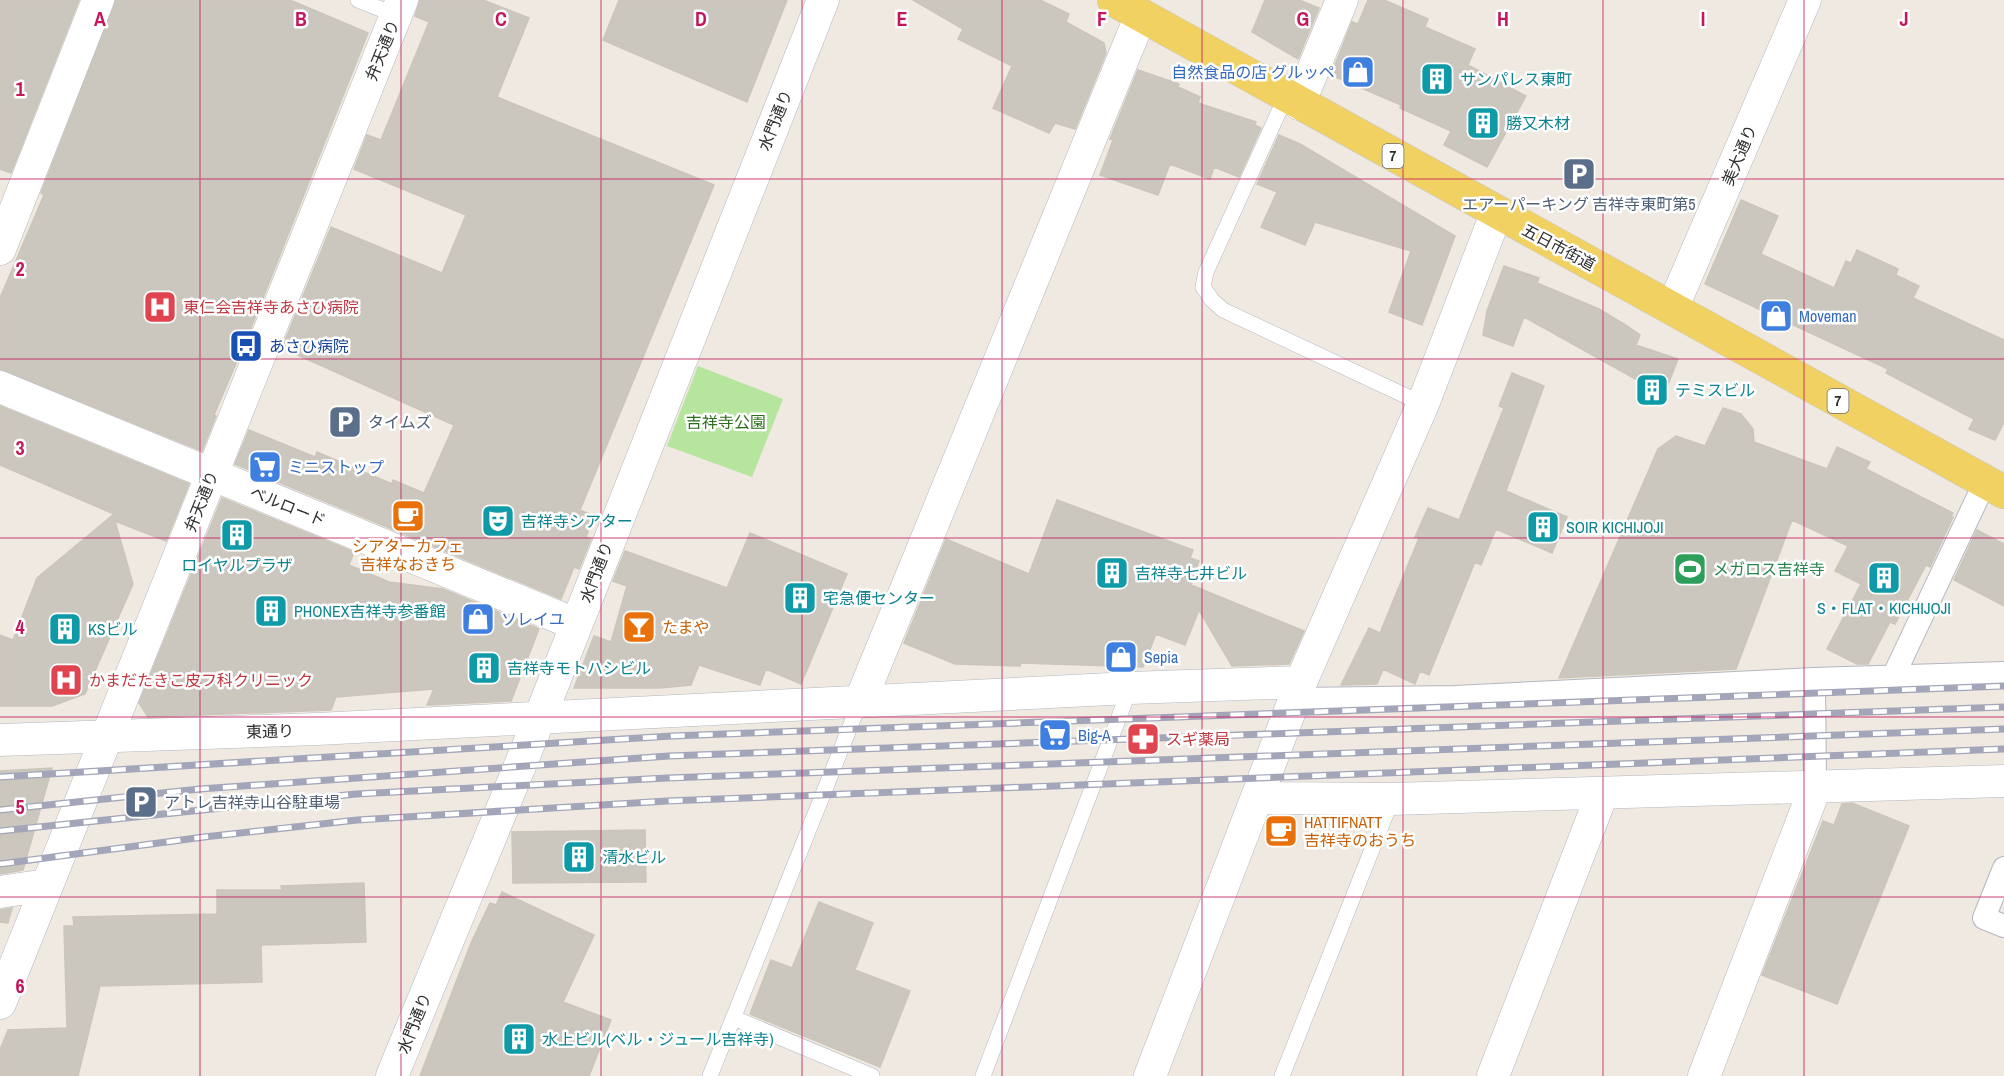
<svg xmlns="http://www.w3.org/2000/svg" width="2004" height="1076" font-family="'Archivo Narrow','Noto Sans JP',sans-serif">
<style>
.green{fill:#b6e59e}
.building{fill:#cbc7bf;stroke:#cbc5ba;stroke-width:1.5}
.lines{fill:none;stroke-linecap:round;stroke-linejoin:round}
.service-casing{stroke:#b4b7c1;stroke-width:16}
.pedestrian-casing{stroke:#b4b7c1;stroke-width:24}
.minor-casing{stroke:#b4b7c1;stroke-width:33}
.primary-casing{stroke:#c9c9c9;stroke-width:34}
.service{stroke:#fff;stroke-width:15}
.pedestrian{stroke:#fff;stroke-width:22}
.minor{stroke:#fff;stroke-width:32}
.primary{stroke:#f2d163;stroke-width:33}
.rail-casing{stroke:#a3a6b8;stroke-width:7}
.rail{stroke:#fff;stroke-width:4.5;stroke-dasharray:14;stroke-linecap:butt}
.grid{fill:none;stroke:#c2185b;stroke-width:1.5;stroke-opacity:0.55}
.labels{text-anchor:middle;stroke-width:5;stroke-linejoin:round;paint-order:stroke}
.shield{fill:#fff;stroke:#6d6d6d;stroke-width:1.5}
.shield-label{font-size:15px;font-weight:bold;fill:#2e2e2e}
.street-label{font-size:16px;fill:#2e2e2e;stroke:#fff}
.shop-label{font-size:16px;fill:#366cbe;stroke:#fff;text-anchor:start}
.culture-label{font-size:16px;fill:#0d838f;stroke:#fff;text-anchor:start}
.service-label{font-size:16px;fill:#4e5e75;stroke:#fff;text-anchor:start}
.health-label{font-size:16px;fill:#be3a42;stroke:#fff;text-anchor:start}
.transit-label{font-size:16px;fill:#164399;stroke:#fff;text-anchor:start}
.park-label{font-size:16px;fill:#2c6e1b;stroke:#fff}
.food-label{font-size:16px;fill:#c56008;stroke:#fff;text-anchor:start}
.leisure-label{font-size:16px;fill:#27864d;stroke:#fff;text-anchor:start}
.grid-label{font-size:20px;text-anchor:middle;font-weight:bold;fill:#c2185b;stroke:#fff;stroke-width:5;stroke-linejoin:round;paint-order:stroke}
</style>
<rect width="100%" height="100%" fill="#efe9e1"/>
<path class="green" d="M 698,366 L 783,399 L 752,477 L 667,446 Z"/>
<path class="building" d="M 0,0 L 79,0 L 11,173 L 0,169 Z
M 116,0 L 290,0 L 368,33 L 249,333 L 214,415 L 216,416 L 202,451 L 0,369 L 0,298 L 44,195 L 41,193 Z
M 420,0 L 483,0 L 529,18 L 497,97 L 714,185 L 580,510 L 594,516 L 586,537 L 591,539 L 579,569 L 574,567 L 561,599 L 235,464 L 249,430 L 315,457 L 317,452 L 392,484 L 393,480 L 424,493 L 454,425 L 282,348 L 331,227 L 442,273 L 466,215 L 354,169 L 367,135 L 381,140 L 429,22 L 415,16 Z
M 619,0 L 787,0 L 747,102 L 603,40 Z
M 913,0 L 1040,0 L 1069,14 L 1066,22 L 1104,43 L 1106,53 L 1075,129 L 1055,123 L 1049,133 L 993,108 L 1012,66 L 958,39 L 963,29 Z
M 1265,0 L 1299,0 L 1319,8 L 1298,59 L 1252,32 Z
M 1368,0 L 1384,0 L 1428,19 L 1425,27 L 1475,49 L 1468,65 L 1526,96 L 1487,167 L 1444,145 L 1451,131 L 1400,108 L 1401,105 L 1331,75 L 1352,22 L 1358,24 Z
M 1138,70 L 1179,84 L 1178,87 L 1200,97 L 1198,103 L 1256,122 L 1255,125 L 1261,128 L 1239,177 L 1214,167 L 1210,179 L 1170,164 L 1158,195 L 1100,175 L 1113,140 L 1110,139 Z
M 1279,135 L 1300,144 L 1455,236 L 1422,325 L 1389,312 L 1411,251 L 1315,222 L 1305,245 L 1261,227 L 1277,192 L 1257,184 Z
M 1741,200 L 1778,216 L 1761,254 L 1834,288 L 1846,261 L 1851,263 L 1857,250 L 1898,269 L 1896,275 L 1919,286 L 1913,298 L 2004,340 L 2004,422 L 1995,440 L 1969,429 L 1974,419 L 1886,373 L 1888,369 L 1705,284 Z
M 1504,266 L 1539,278 L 1537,283 L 1599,309 L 1627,326 L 1640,335 L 1636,345 L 1678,359 L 1664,395 L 1524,317 L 1513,346 L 1483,335 L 1487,311 Z
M 1512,373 L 1544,386 L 1506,491 L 1567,517 L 1552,553 L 1496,529 L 1481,565 L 1475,562 L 1429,675 L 1420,671 L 1415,684 L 1383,669 L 1377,684 L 1341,685 L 1369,628 L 1380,633 L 1419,538 L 1415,537 L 1428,508 L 1459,520 L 1504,408 L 1499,406 Z
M 0,406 L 189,484 L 166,541 L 115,521 L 133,584 L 85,694 L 52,706 L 0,706 L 0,635 L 13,640 L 37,578 L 114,514 L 0,465 Z
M 1723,408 L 1741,414 L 1753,429 L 1754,442 L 1827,469 L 1837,447 L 1870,462 L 1866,469 L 1953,513 L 1951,516 L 1953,517 L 1930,567 L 1926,565 L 1895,624 L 1890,622 L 1868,664 L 1857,664 L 1827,649 L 1861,584 L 1835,571 L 1848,546 L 1792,520 L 1736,669 L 1559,678 L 1658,449 L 1676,436 L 1705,446 Z
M 222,498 L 354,552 L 349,565 L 389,582 L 443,589 L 539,629 L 511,701 L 427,705 L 434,689 L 336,697 L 331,710 L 148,717 L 139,703 Z
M 1057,500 L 1193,550 L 1190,558 L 1199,561 L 1191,585 L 1304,631 L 1289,664 L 1232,666 L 1199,610 L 1185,645 L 1156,634 L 1143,667 L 1021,663 L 1020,666 L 955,664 L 904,643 L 946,539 L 1029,574 Z
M 1977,530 L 2004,544 L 2004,606 L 1954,580 Z
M 750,533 L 847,574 L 801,684 L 766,669 L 760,685 L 699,665 L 691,685 L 660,688 L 574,688 L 594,636 L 611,642 L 627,586 L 613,581 L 625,551 L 727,588 Z
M 52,768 L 23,870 L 0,874 L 0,771 Z
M 1852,803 L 1909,826 L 1837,1004 L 1762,975 L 1823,821 L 1834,825 L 1842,804 Z
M 645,830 L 646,882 L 513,883 L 512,832 Z
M 364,883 L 366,942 L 261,945 L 262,982 L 100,986 L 78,1076 L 0,1076 L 0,1050 L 8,1030 L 67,1028 L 64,926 L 74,926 L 73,917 L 217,914 L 217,890 L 282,890 L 281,886 Z
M 502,892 L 594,935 L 563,1002 L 611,1020 L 589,1076 L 420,1076 L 471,943 L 490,903 L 496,905 Z
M 819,902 L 873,923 L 855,970 L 910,991 L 880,1067 L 750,1014 L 771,960 L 792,968 Z
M 12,908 L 8,923 L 0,922 L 0,910 Z"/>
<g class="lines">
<g class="service-casing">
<path id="service" d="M 358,0 L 396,15
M 1286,96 L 1206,272 L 1203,287 L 1212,300 L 1223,310 L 1423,404
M 734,1018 L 872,1076
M 710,1076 L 860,702
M 983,1076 L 1130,688
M 1282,1076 L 1392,799"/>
</g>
<g class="pedestrian-casing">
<path id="pedestrian" d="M 1893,677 L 1985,482
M 1814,679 L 1815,788
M 1295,699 L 1455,697 L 1814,679 L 2004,673
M 2004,868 L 1984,918 L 2004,926"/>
</g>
<g class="minor-casing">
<path id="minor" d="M 1299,104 L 1342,0
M 0,249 L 98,0
M 1672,309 L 1805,0
M 0,387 L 575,624
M 860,702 L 1141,15
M 0,740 L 317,729 L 1130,688 L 1301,682 L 1423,404 L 1496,214
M 1257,798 L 1392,799 L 2004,781
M 0,892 L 47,885
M 0,1003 L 402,0
M 392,1076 L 540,717 L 823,0
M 1150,1076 L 1301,682
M 1493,1076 L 1602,794
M 1704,1076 L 1815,788"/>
</g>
<g class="primary-casing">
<path id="primary" d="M 1114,0 L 2004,492"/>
</g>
<use href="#service" class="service"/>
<use href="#pedestrian" class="pedestrian"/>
<use href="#minor" class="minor"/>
<use href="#primary" class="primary"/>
<g class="rail-casing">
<path id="rail" d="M 0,777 L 672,736 L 2004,686
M 0,810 L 200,789 L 669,756 L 2004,707
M 0,831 L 356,794 L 667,778 L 2004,729
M 0,864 L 204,837 L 357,820 L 667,801 L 2004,749"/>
</g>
<use href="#rail" class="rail"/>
</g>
<path class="grid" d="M 200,0 L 200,1076M 401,0 L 401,1076M 601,0 L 601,1076M 802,0 L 802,1076M 1002,0 L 1002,1076M 1202,0 L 1202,1076M 1403,0 L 1403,1076M 1603,0 L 1603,1076M 1804,0 L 1804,1076M 0,179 L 2004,179M 0,359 L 2004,359M 0,538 L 2004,538M 0,717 L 2004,717M 0,897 L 2004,897"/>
<defs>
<g id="shop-square" transform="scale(1.725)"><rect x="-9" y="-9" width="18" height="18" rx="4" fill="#3f7fe0" stroke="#fff"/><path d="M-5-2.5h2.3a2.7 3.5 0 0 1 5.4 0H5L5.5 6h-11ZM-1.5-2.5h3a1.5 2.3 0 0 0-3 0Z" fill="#fff"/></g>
<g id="building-square" transform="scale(1.725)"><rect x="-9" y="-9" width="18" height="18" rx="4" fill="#0f9aa8" stroke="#fff"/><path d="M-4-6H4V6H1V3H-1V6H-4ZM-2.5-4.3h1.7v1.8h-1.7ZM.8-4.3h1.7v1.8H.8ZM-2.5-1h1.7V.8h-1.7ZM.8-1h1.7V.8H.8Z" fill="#fff"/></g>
<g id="parking-square" transform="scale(1.725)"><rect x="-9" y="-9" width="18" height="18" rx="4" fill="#5c6f8a" stroke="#fff"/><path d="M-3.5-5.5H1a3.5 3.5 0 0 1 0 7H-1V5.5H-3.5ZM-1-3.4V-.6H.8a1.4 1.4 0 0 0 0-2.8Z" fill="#fff"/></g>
<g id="hospital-square" transform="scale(1.725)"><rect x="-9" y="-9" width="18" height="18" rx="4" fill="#e0444e" stroke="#fff"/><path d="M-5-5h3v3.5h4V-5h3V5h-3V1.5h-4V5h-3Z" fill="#fff"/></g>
<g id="bus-square" transform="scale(1.725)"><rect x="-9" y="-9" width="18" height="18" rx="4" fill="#1a4fb4" stroke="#fff"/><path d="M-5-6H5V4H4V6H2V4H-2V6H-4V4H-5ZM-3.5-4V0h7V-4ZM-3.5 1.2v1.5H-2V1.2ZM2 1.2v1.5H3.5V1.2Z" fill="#fff"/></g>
<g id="supermarket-square" transform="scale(1.725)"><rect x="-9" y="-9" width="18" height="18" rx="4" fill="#3f7fe0" stroke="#fff"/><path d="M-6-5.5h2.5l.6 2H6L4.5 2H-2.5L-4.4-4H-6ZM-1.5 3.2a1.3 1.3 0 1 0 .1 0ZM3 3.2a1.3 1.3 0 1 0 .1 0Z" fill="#fff"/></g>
<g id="cafe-square" transform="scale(1.725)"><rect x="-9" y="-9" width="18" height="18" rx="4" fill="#e8710a" stroke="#fff"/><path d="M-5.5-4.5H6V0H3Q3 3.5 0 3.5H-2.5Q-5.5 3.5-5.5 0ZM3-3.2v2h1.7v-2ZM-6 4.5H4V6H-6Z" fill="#fff"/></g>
<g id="theatre-square" transform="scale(1.725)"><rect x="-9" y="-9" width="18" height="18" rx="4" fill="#0f9aa8" stroke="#fff"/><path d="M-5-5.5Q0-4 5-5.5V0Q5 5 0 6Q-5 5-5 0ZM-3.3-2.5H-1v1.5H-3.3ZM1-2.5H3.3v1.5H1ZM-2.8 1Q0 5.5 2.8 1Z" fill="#fff"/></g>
<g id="stadium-square" transform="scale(1.725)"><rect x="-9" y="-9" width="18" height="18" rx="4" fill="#2e9e5b" stroke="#fff"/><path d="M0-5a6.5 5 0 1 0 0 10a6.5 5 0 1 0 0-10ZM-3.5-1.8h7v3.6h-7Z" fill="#fff"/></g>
<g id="bar-square" transform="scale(1.725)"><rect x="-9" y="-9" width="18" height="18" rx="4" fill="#e8710a" stroke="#fff"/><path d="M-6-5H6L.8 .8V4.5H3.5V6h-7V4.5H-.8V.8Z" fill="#fff"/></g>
<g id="pharmacy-square" transform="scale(1.725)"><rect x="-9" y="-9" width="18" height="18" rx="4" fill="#e0444e" stroke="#fff"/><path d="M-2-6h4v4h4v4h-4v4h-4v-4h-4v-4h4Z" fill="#fff"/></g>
</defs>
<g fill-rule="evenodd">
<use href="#shop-square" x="1358" y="72"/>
<use href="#building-square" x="1437" y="79"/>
<use href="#building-square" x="1483" y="123"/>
<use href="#parking-square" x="1579" y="174"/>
<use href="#hospital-square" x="160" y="307"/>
<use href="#shop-square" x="1776" y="316"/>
<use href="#bus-square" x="246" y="346"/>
<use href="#building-square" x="1652" y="390"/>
<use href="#parking-square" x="345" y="422"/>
<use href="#supermarket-square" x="265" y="467"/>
<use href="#cafe-square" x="408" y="516"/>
<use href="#theatre-square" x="498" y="521"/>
<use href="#building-square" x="1543" y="527"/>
<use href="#building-square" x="237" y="535"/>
<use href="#stadium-square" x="1690" y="569"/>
<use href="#building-square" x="1112" y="573"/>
<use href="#building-square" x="1884" y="578"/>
<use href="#building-square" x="800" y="598"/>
<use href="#building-square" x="271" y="611"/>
<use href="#shop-square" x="478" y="619"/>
<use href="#bar-square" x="639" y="627"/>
<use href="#building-square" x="65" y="629"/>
<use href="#shop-square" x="1121" y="657"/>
<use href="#building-square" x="484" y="668"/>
<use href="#hospital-square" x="66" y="680"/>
<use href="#supermarket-square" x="1055" y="735"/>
<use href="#pharmacy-square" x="1143" y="739"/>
<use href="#parking-square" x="141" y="802"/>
<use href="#cafe-square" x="1281" y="831"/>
<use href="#building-square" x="579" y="857"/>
<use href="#building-square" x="519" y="1039"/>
</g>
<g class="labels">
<g class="shield">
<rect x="1382.5" y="144" width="21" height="24" rx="4.5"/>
<rect x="1827.5" y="389" width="21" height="24" rx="4.5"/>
</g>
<g class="shield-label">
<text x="1393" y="161">7</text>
<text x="1838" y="406">7</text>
</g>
<g class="street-label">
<text transform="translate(382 50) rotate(-68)" y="6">弁天通り</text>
<text transform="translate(775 120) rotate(-68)" y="6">水門通り</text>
<text transform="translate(1739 155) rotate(-67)" y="6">美大通り</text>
<text transform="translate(1559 247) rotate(28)" y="6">五日市街道</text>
<text transform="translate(201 501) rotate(-68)" y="6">弁天通り</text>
<text transform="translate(288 506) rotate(22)" y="6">ベルロード</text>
<text transform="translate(596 572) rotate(-69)" y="6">水門通り</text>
<text transform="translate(270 731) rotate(-2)" y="6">東通り</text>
<text transform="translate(414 1023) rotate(-68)" y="6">水門通り</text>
</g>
<g class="shop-label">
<text x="1335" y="78" text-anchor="end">自然食品の店 グルッペ</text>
<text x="1799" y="322">Moveman</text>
<text x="288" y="473">ミニストップ</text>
<text x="501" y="625">ソレイユ</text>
<text x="1144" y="663">Sepia</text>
<text x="1078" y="741">Big-A</text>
</g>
<g class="culture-label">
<text x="1460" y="85">サンパレス東町</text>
<text x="1506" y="129">勝又木材</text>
<text x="1675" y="396">テミスビル</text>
<text x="521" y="527">吉祥寺シアター</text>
<text x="1566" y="533">SOIR KICHIJOJI</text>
<text x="237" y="571" text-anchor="middle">ロイヤルプラザ</text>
<text x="1135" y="579">吉祥寺七井ビル</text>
<text x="823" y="604">宅急便センター</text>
<text x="1884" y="614" text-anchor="middle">S・FLAT・KICHIJOJI</text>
<text x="294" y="617">PHONEX吉祥寺参番館</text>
<text x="88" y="635">KSビル</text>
<text x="507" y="674">吉祥寺モトハシビル</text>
<text x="602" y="863">清水ビル</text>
<text x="542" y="1045">水上ビル(ベル・ジュール吉祥寺)</text>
</g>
<g class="service-label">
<text x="1579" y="210" text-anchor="middle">エアーパーキング 吉祥寺東町第5</text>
<text x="368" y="428">タイムズ</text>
<text x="164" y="808">アトレ吉祥寺山谷駐車場</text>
</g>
<g class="health-label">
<text x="183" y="313">東仁会吉祥寺あさひ病院</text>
<text x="89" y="686">かまだたきこ皮フ科クリニック</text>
<text x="1166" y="745">スギ薬局</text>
</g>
<g class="transit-label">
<text x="269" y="352">あさひ病院</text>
</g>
<g class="park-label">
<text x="726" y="428">吉祥寺公園</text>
</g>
<g class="food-label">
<text x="408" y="552" text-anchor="middle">シアターカフェ<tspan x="408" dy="18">吉祥なおきち</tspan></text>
<text x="662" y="633">たまや</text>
<text x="1304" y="828">HATTIFNATT<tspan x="1304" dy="18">吉祥寺のおうち</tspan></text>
</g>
<g class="leisure-label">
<text x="1713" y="575">メガロス吉祥寺</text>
</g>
</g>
<g class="grid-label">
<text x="100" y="26">A</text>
<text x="301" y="26">B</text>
<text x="501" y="26">C</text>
<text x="701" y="26">D</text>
<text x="902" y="26">E</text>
<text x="1102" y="26">F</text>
<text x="1303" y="26">G</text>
<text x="1503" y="26">H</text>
<text x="1703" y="26">I</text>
<text x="1904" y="26">J</text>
<text x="20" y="96">1</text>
<text x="20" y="276">2</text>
<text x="20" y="455">3</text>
<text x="20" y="634">4</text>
<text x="20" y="814">5</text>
<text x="20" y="993">6</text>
</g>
</svg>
